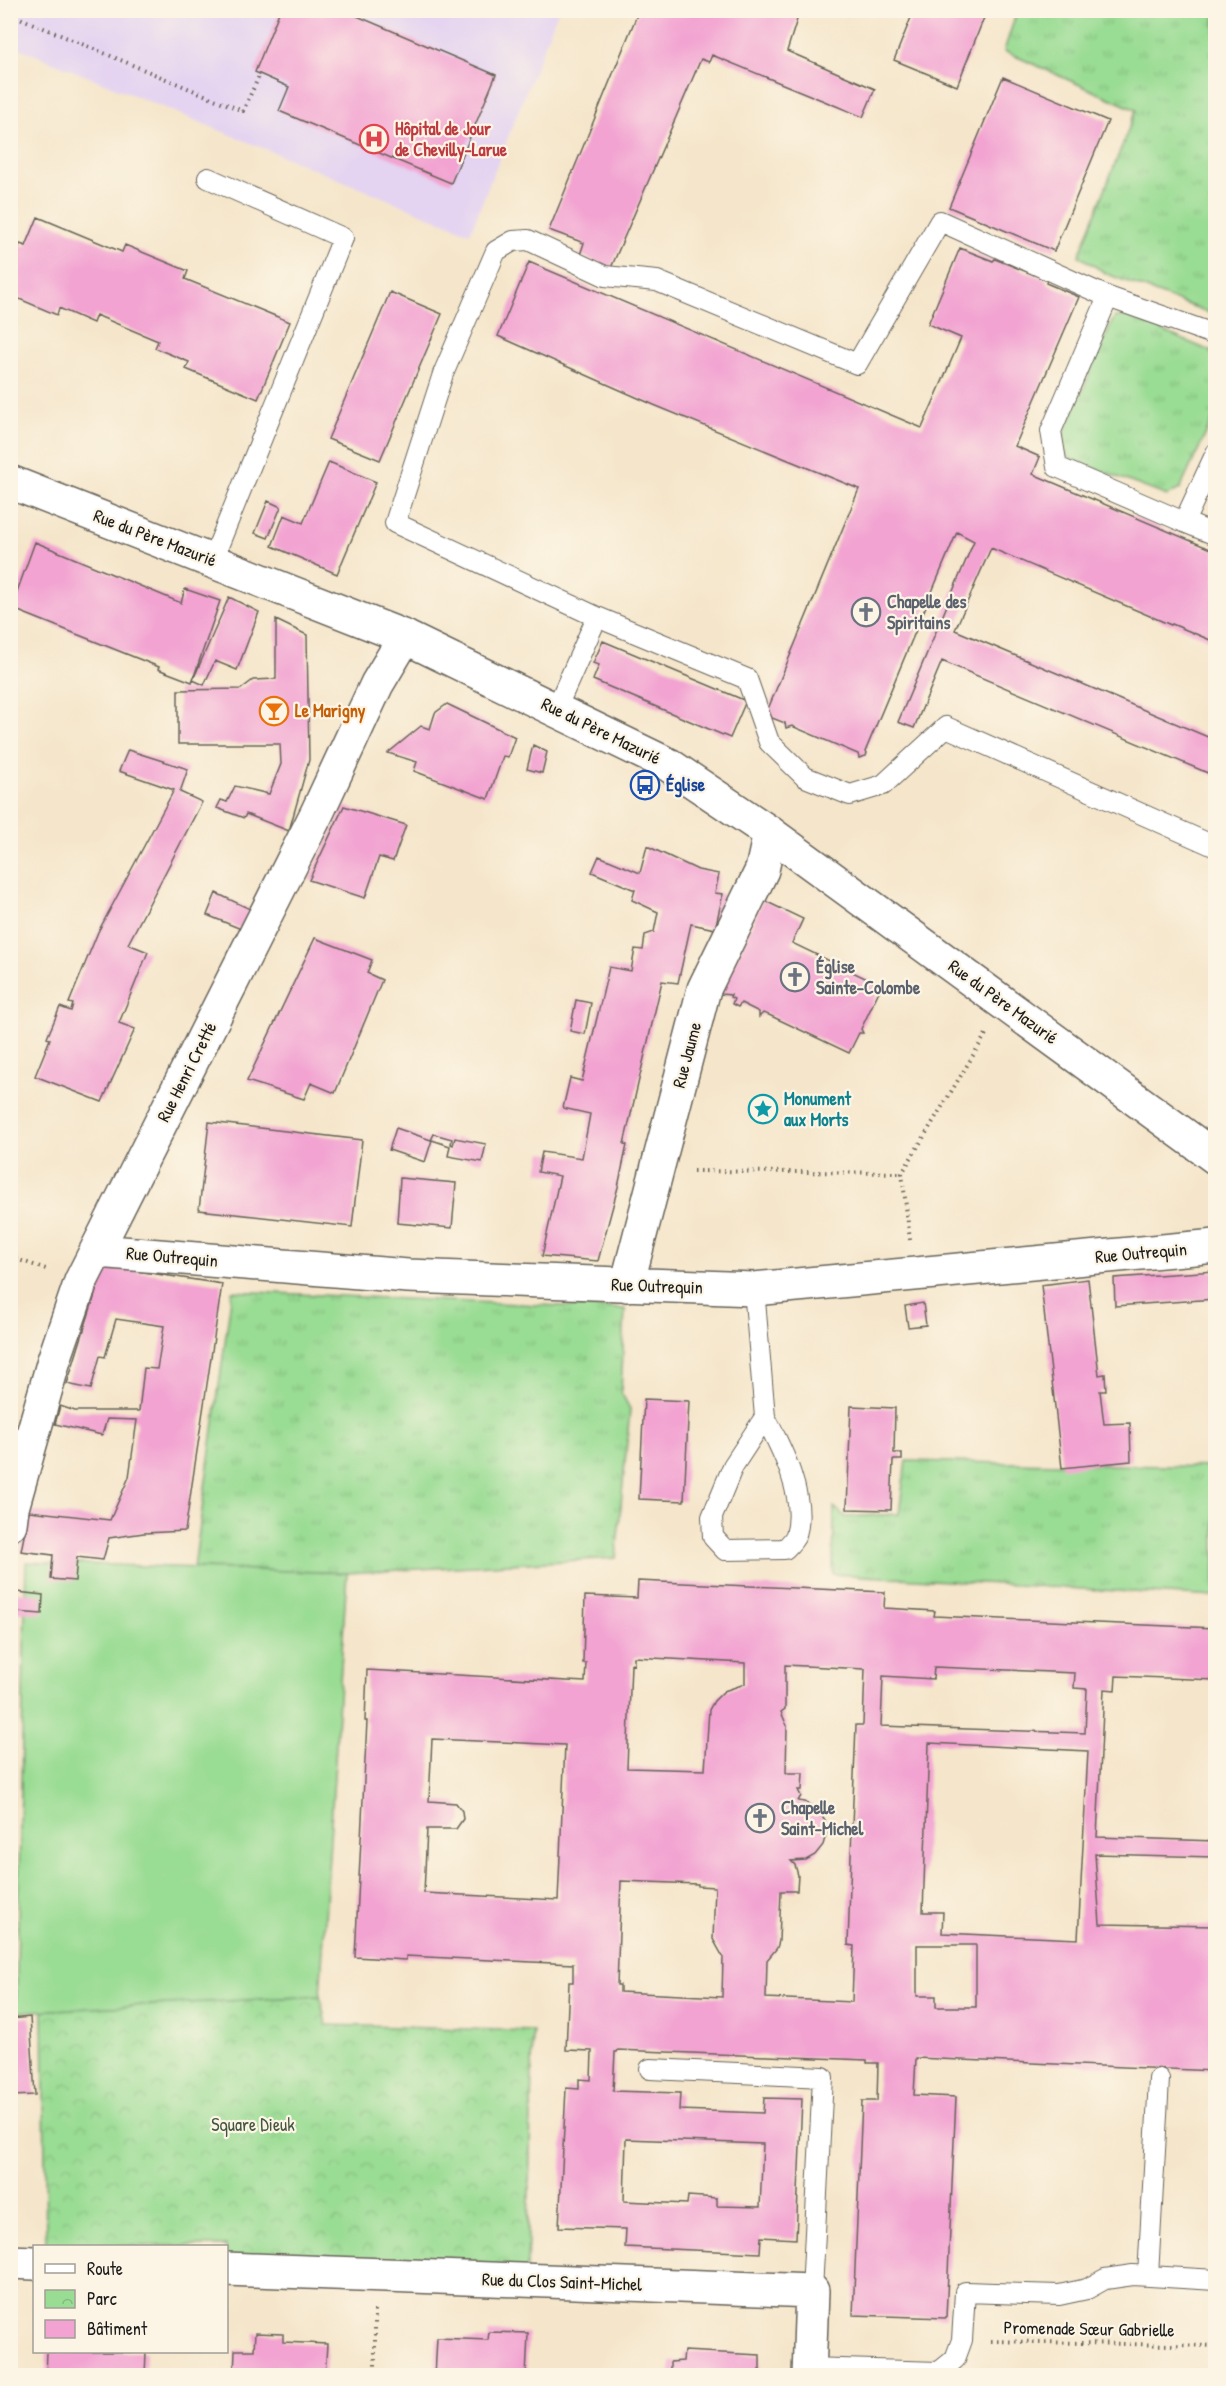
<svg xmlns="http://www.w3.org/2000/svg" width="1226" height="2386" font-family="'Patrick Hand',sans-serif">
<style>
.built{fill:#e4d3f1}
.grass{fill:url(#grass-tufts);stroke:#5a7c58;stroke-width:1.5}
.park{fill:url(#park-crowns);stroke:#5a7c58;stroke-width:1.5}
.garden{fill:#99dc93;stroke:#5a7c58;stroke-width:1.5}
.building{fill:#f2a3d1;fill-rule:evenodd}
.lines{fill:none;stroke-linecap:round;stroke-linejoin:round}
.lane-casing{stroke:#686359;stroke-width:22}
.street-casing{stroke:#686359;stroke-width:36}
.secondary-casing{stroke:#686359;stroke-width:36}
.path{stroke:#686359;stroke-width:4;stroke-dasharray:1.5 4.5;stroke-linecap:butt}
.lane{stroke:#fff;stroke-width:20}
.street{stroke:#fff;stroke-width:33}
.secondary{stroke:#fff;stroke-width:33}
.labels{text-anchor:middle;stroke-width:4.5;stroke-linejoin:round;paint-order:stroke}
.health-label{font-size:18px;font-weight:bold;fill:#be3a42;stroke:#fcf5e5;text-anchor:start}
.street-label{font-size:18px;fill:#1c1c1c;stroke:#fcf5e5}
.worship-label{font-size:18px;font-weight:bold;fill:#5b616d;stroke:#fcf5e5;text-anchor:start}
.food-label{font-size:18px;font-weight:bold;fill:#c56008;stroke:#fcf5e5;text-anchor:start}
.transit-label{font-size:18px;font-weight:bold;fill:#164399;stroke:#fcf5e5;text-anchor:start}
.culture-label{font-size:18px;font-weight:bold;fill:#0d838f;stroke:#fcf5e5;text-anchor:start}
.park-label{font-size:18px;fill:#425640;stroke:#fcf5e5}
</style>
<defs>
<pattern id="grass-tufts" width="24" height="20" patternUnits="userSpaceOnUse" patternTransform="scale(1.5)"><rect width="24" height="20" fill="#99dc93"/><path d="M3 7l-1-3M5 7V3M7 7l1-3M15 17l-1-3M17 17v-4M19 17l1-3" fill="none" stroke="#83bc7e"/></pattern>
<pattern id="park-crowns" width="20" height="18" patternUnits="userSpaceOnUse" patternTransform="scale(1.5)"><rect width="20" height="18" fill="#99dc93"/><path d="M2 6a3 3 0 1 1 6 0M12 15a3 3 0 1 1 6 0" fill="none" stroke="#83bc7e"/></pattern>
</defs>
<rect width="100%" height="100%" fill="#fcf5e5"/>
<filter id="ink" filterUnits="userSpaceOnUse"><feTurbulence type="fractalNoise" baseFrequency=".0167" numOctaves="2"/><feDisplacementMap in="SourceGraphic" scale="12" xChannelSelector="R" yChannelSelector="G"/><feConvolveMatrix kernelMatrix="1 2 1 2 8 2 1 2 1" color-interpolation-filters="sRGB"/></filter>
<filter id="wash" filterUnits="userSpaceOnUse"><feTurbulence type="fractalNoise" baseFrequency=".008" numOctaves="4" result="noise"/><feDisplacementMap in="SourceGraphic" scale="24" xChannelSelector="R" yChannelSelector="G"/><feGaussianBlur stdDeviation="1.35" result="paint"/><feColorMatrix in="noise" values="0 0 0 0 0 0 0 0 0 0 0 0 0 0 0 0 0 1.4 0 .05"/><feComposite in="paint" operator="in"/></filter>
<g filter="url(#wash)">
<rect width="100%" height="100%" fill="#f5e6cb"/>
<path class="built" d="M 10,11 L 558,11 L 470,233 L 11,45 Z"/>
<path class="grass" d="M 1017,11 L 1215,11 L 1215,315 L 1107,274 L 1079,256 L 1136,110 L 1004,51 Z
M 1127,316 L 1215,353 L 1215,414 L 1180,489 L 1167,496 L 1070,459 L 1062,447 L 1064,433 L 1112,322 L 1115,317 Z
M 232,1291 L 625,1309 L 621,1392 L 630,1409 L 616,1558 L 347,1573 L 194,1568 Z
M 906,1461 L 1215,1467 L 1215,1597 L 833,1574 L 834,1507 L 846,1517 L 899,1514 Z"/>
<path class="park" d="M 320,1996 L 326,2025 L 533,2031 L 527,2271 L 227,2258 L 226,2246 L 46,2246 L 43,2010 Z"/>
<path class="garden" d="M 26,1562 L 347,1573 L 320,1996 L 16,2012 Z"/>
<g id="blocks">
<path class="building" d="M 280,10 L 343,10 L 496,75 L 451,183 L 279,111 L 289,87 L 255,72 Z
M 639,10 L 800,10 L 787,51 L 875,89 L 863,117 L 712,55 L 709,62 L 701,59 L 611,268 L 580,255 L 584,243 L 549,230 Z
M 914,10 L 987,10 L 957,86 L 894,60 Z
M 1003,77 L 1108,121 L 1054,251 L 949,207 Z
M 38,217 L 122,252 L 125,245 L 188,271 L 185,279 L 290,322 L 258,399 L 186,369 L 189,362 L 155,348 L 158,341 L 96,315 L 93,323 L 59,308 L 57,315 L 10,295 L 10,268 L 20,244 L 26,246 Z
M 960,248 L 993,261 L 995,259 L 1047,280 L 1046,283 L 1079,297 L 1015,446 L 1040,457 L 1033,474 L 1215,551 L 1215,642 L 1172,624 L 1171,625 L 991,548 L 955,630 L 1215,740 L 1215,776 L 942,661 L 914,728 L 898,722 L 974,541 L 957,532 L 865,752 L 867,753 L 866,756 L 859,758 L 858,754 L 792,726 L 786,728 L 785,723 L 772,718 L 768,709 L 859,489 L 654,405 L 498,336 L 529,262 L 922,428 L 961,338 L 928,324 Z
M 390,292 L 442,314 L 380,460 L 328,439 Z
M 329,462 L 376,482 L 337,574 L 272,546 L 284,515 L 303,523 Z
M 268,501 L 281,507 L 268,538 L 255,533 Z
M 35,542 L 181,603 L 185,589 L 220,601 L 192,682 L 158,669 L 159,667 L 11,608 Z
M 229,597 L 259,612 L 237,670 L 215,661 L 204,685 L 193,680 Z
M 276,620 L 307,635 L 309,760 L 289,831 L 246,814 L 244,818 L 217,808 L 221,800 L 227,802 L 235,786 L 269,794 L 281,764 L 280,744 L 178,744 L 178,690 L 241,689 L 253,680 L 276,679 Z
M 603,641 L 746,701 L 730,738 L 593,680 L 599,665 L 593,663 Z
M 447,704 L 515,737 L 508,757 L 503,756 L 488,799 L 414,771 L 417,762 L 388,753 L 421,726 L 430,729 L 435,713 Z
M 533,745 L 547,752 L 542,773 L 527,769 Z
M 128,750 L 188,769 L 180,792 L 202,802 L 128,944 L 148,952 L 119,1023 L 135,1029 L 102,1102 L 35,1076 L 50,1039 L 47,1038 L 60,1007 L 71,1011 L 73,1004 L 69,1003 L 98,932 L 174,790 L 119,771 Z
M 344,806 L 406,825 L 393,861 L 379,857 L 365,898 L 309,880 Z
M 647,846 L 698,870 L 719,874 L 715,893 L 723,894 L 715,929 L 691,924 L 678,983 L 662,981 L 624,1144 L 627,1145 L 618,1187 L 598,1261 L 542,1256 L 560,1176 L 538,1172 L 542,1152 L 582,1158 L 590,1114 L 563,1108 L 570,1078 L 582,1081 L 609,967 L 631,971 L 635,949 L 643,950 L 645,935 L 654,932 L 658,912 L 632,900 L 635,890 L 592,872 L 599,856 L 640,873 Z
M 216,893 L 250,909 L 241,929 L 207,915 Z
M 763,900 L 803,919 L 792,943 L 884,987 L 880,989 L 861,1029 L 863,1033 L 859,1033 L 849,1053 L 769,1015 L 763,1013 L 759,1017 L 759,1012 L 741,1003 L 738,1007 L 732,1004 L 734,999 L 730,997 L 731,995 L 720,994 L 721,986 L 725,984 Z
M 315,938 L 372,960 L 367,973 L 382,980 L 335,1093 L 311,1083 L 304,1099 L 247,1081 Z
M 576,1000 L 591,1003 L 585,1034 L 570,1031 Z
M 209,1122 L 362,1140 L 352,1227 L 199,1210 Z
M 396,1128 L 431,1140 L 434,1134 L 452,1139 L 451,1144 L 453,1145 L 455,1138 L 486,1144 L 482,1162 L 448,1156 L 450,1146 L 432,1140 L 425,1162 L 389,1150 Z
M 400,1178 L 456,1183 L 452,1228 L 397,1223 Z
M 104,1266 L 222,1284 L 185,1531 L 144,1533 L 109,1538 L 103,1560 L 77,1557 L 75,1581 L 51,1579 L 53,1555 L 21,1551 L 29,1511 L 110,1520 L 129,1477 L 137,1420 L 107,1419 L 102,1435 L 55,1424 L 60,1406 L 75,1411 L 139,1411 L 144,1368 L 157,1369 L 164,1326 L 116,1319 L 105,1357 L 100,1356 L 91,1389 L 67,1384 Z
M 1215,1271 L 1215,1299 L 1115,1306 L 1114,1278 Z
M 1088,1279 L 1099,1375 L 1105,1374 L 1106,1391 L 1100,1391 L 1104,1424 L 1130,1423 L 1131,1461 L 1062,1468 L 1041,1285 Z
M 923,1303 L 926,1325 L 908,1327 L 905,1306 Z
M 644,1399 L 689,1401 L 684,1501 L 639,1499 Z
M 851,1406 L 895,1408 L 894,1453 L 902,1453 L 902,1460 L 893,1460 L 891,1510 L 847,1509 Z
M 638,1581 L 885,1592 L 884,1608 L 935,1611 L 934,1616 L 1215,1628 L 1215,1680 L 1116,1676 L 1115,1690 L 1104,1689 L 1097,1837 L 1215,1841 L 1215,1857 L 1095,1854 L 1100,1924 L 1215,1926 L 1215,2071 L 916,2058 L 914,2095 L 956,2097 L 946,2318 L 853,2315 L 862,2101 L 877,2101 L 878,2063 L 867,2063 L 867,2060 L 618,2050 L 617,2052 L 615,2052 L 613,2091 L 680,2093 L 679,2110 L 763,2113 L 764,2098 L 802,2099 L 796,2239 L 761,2237 L 760,2253 L 625,2247 L 626,2229 L 559,2227 L 566,2088 L 579,2089 L 579,2079 L 591,2080 L 592,2051 L 566,2050 L 569,1982 L 573,1982 L 573,1964 L 406,1956 L 406,1960 L 355,1957 L 367,1721 L 365,1721 L 367,1670 L 585,1682 L 586,1663 L 583,1663 L 585,1596 L 637,1598 ZM 634,1657 L 745,1663 L 745,1684 L 724,1691 L 714,1701 L 709,1710 L 705,1770 L 627,1768 L 631,1664 L 634,1665 ZM 785,1665 L 865,1669 L 863,1725 L 856,1725 L 852,1826 L 848,1945 L 854,1946 L 852,2002 L 766,1998 L 767,1960 L 777,1948 L 779,1941 L 781,1891 L 797,1891 L 798,1875 L 795,1865 L 791,1861 L 806,1860 L 815,1855 L 823,1845 L 827,1831 L 825,1821 L 818,1810 L 805,1802 L 798,1801 L 801,1796 L 798,1790 L 802,1790 L 803,1773 L 786,1773 L 787,1726 L 781,1712 L 785,1709 ZM 934,1667 L 1075,1673 L 1074,1688 L 1087,1689 L 1085,1733 L 881,1726 L 883,1676 L 933,1679 ZM 432,1739 L 565,1745 L 558,1900 L 424,1893 L 427,1829 L 456,1829 L 463,1819 L 462,1811 L 456,1803 L 429,1801 ZM 929,1743 L 1088,1751 L 1078,1939 L 942,1933 L 943,1912 L 923,1912 ZM 621,1881 L 698,1884 L 698,1886 L 715,1887 L 713,1939 L 723,1957 L 722,1997 L 620,1992 L 620,1985 L 617,1985 ZM 917,1945 L 976,1945 L 976,2007 L 936,2007 L 936,1996 L 917,1996 ZM 626,2139 L 763,2144 L 760,2207 L 717,2206 L 717,2198 L 688,2196 L 687,2204 L 624,2201 Z
M 17,1592 L 43,1595 L 42,1614 L 16,1612 Z
M 30,2017 L 35,2095 L 11,2096 L 10,2019 Z
M 489,2332 L 528,2333 L 526,2376 L 435,2376 L 437,2338 L 488,2340 Z
M 255,2333 L 283,2334 L 283,2342 L 327,2344 L 325,2376 L 234,2376 L 235,2350 L 254,2350 Z
M 684,2351 L 760,2355 L 760,2376 L 670,2376 L 670,2362 L 683,2361 Z
M 47,2352 L 146,2352 L 145,2376 L 46,2376 Z"/>
</g>
</g>
<g filter="url(#ink)">
<use href="#blocks" fill-opacity="0" stroke="#686359" stroke-width="1.5"/>
<g class="lines">
<g class="lane-casing">
<path id="lane" d="M 208,178 L 343,238 L 212,561
M 1216,453 L 1184,522 L 1216,535
M 1184,522 L 1057,467 L 1051,431 L 1108,297 L 1216,335
M 597,617 L 747,679 L 769,742 L 805,777 L 850,795 L 883,785 L 946,727 L 1216,847
M 556,709 L 597,617 L 395,523 L 443,374 L 496,251 L 513,241 L 528,240 L 605,276 L 657,281 L 857,364 L 940,221 L 1108,297
M 754,1289 L 765,1417 L 733,1466 L 712,1517 L 713,1537 L 725,1550 L 785,1549 C 789,1545 794,1540 796,1535 C 807,1498 782,1449 765,1417
M 650,2069 L 823,2077 L 812,2291
M 1148,2276 L 1159,2079
M 809,2368 L 939,2372 L 955,2359 L 962,2340 L 965,2292 L 1059,2295 L 1087,2289 L 1105,2279 L 1133,2275 L 1216,2280"/>
</g>
<g class="street-casing">
<path id="street" d="M 97,1251 L 408,1276 L 754,1289 L 1216,1246
M 627,1285 L 704,989 L 762,870 L 770,833
M 10,1524 L 12,1508 L 54,1360 L 81,1281 L 317,813 L 377,684 L 405,637
M 10,2262 L 34,2263
M 226,2269 L 812,2291 L 809,2376"/>
</g>
<g class="secondary-casing">
<path id="secondary" d="M 10,482 L 405,637 L 669,765 L 770,833 L 1216,1158"/>
</g>
<path class="path" d="M 10,14 L 243,111 L 260,74
M 693,1171 L 902,1173
M 910,1240 L 902,1173 L 986,1034
M 10,1257 L 49,1270
M 375,2310 L 375,2376
M 991,2341 L 1216,2346"/>
<use href="#lane" class="lane"/>
<use href="#street" class="street"/>
<use href="#secondary" class="secondary"/>
</g>
</g>
<defs>
<g id="hospital-ring" transform="scale(1.5)"><circle r="9.5" fill="#fcf5e5" stroke="#e0444e" stroke-width="1.5"/><path d="M-5-5h3v3.5h4V-5h3V5h-3V1.5h-4V5h-3Z" fill="#e0444e"/></g>
<g id="church-ring" transform="scale(1.5)"><circle r="9.5" fill="#fcf5e5" stroke="#6b7280" stroke-width="1.5"/><path d="M-1.2-6h2.4v3.5h3.3v2.4h-3.3V6h-2.4V-.1h-3.3v-2.4h3.3Z" fill="#6b7280"/></g>
<g id="bar-ring" transform="scale(1.5)"><circle r="9.5" fill="#fcf5e5" stroke="#e8710a" stroke-width="1.5"/><path d="M-6-5H6L.8 .8V4.5H3.5V6h-7V4.5H-.8V.8Z" fill="#e8710a"/></g>
<g id="bus-ring" transform="scale(1.5)"><circle r="9.5" fill="#fcf5e5" stroke="#1a4fb4" stroke-width="1.5"/><path d="M-5-6H5V4H4V6H2V4H-2V6H-4V4H-5ZM-3.5-4V0h7V-4ZM-3.5 1.2v1.5H-2V1.2ZM2 1.2v1.5H3.5V1.2Z" fill="#1a4fb4"/></g>
<g id="sight-ring" transform="scale(1.5)"><circle r="9.5" fill="#fcf5e5" stroke="#0f9aa8" stroke-width="1.5"/><path d="M0-6L1.8-2.2L6-1.7L2.9 1.2L3.7 5.4L0 3.3L-3.7 5.4L-2.9 1.2L-6-1.7L-1.8-2.2Z" fill="#0f9aa8"/></g>
</defs>
<g fill-rule="evenodd">
<use href="#hospital-ring" x="374" y="139"/>
<use href="#church-ring" x="866" y="612"/>
<use href="#bar-ring" x="274" y="711"/>
<use href="#bus-ring" x="645" y="785"/>
<use href="#church-ring" x="795" y="977"/>
<use href="#sight-ring" x="763" y="1109"/>
<use href="#church-ring" x="760" y="1818"/>
</g>
<g class="labels">
<g class="health-label">
<text x="395" y="135">Hôpital de Jour<tspan x="395" dy="21">de Chevilly-Larue</tspan></text>
</g>
<g class="street-label">
<text transform="translate(155 538) rotate(21)" y="6">Rue du Père Mazurié</text>
<text transform="translate(601 731) rotate(26)" y="6">Rue du Père Mazurié</text>
<text transform="translate(1003 1002) rotate(36)" y="6">Rue du Père Mazurié</text>
<text transform="translate(687 1055) rotate(-75)" y="6">Rue Jaume</text>
<text transform="translate(187 1072) rotate(-63)" y="6">Rue Henri Cretté</text>
<text transform="translate(1141 1253) rotate(-5)" y="6">Rue Outrequin</text>
<text transform="translate(172 1257) rotate(5)" y="6">Rue Outrequin</text>
<text transform="translate(657 1286) rotate(2)" y="6">Rue Outrequin</text>
<text transform="translate(562 2282) rotate(2)" y="6">Rue du Clos Saint-Michel</text>
<text transform="translate(1089 2329) rotate(1)" y="6">Promenade Sœur Gabrielle</text>
</g>
<g class="worship-label">
<text x="887" y="608">Chapelle des<tspan x="887" dy="21">Spiritains</tspan></text>
<text x="816" y="973">Église<tspan x="816" dy="21">Sainte-Colombe</tspan></text>
<text x="781" y="1814">Chapelle<tspan x="781" dy="21">Saint-Michel</tspan></text>
</g>
<g class="food-label">
<text x="295" y="717">Le Marigny</text>
</g>
<g class="transit-label">
<text x="666" y="791">Église</text>
</g>
<g class="culture-label">
<text x="784" y="1105">Monument<tspan x="784" dy="21">aux Morts</tspan></text>
</g>
<g class="park-label">
<text x="253" y="2131">Square Dieuk</text>
</g>
</g>
<rect width="1226" height="2386" fill="none" stroke="#fcf5e5" stroke-width="36"/>
<rect x="33" y="2245" width="195" height="108" fill="#fcf5e5" stroke="#a29e95" stroke-width="1.5"/>
<rect x="45" y="2264" width="30" height="9" fill="#ffffff" stroke="#a29e95" stroke-width="1.5"/>
<text x="87" y="2275" font-size="18" fill="#1c1c1c">Route</text>
<rect x="45" y="2290" width="30" height="18" fill="url(#park-crowns)" stroke="#a29e95" stroke-width="1.5"/>
<text x="87" y="2305" font-size="18" fill="#1c1c1c">Parc</text>
<rect x="45" y="2320" width="30" height="18" fill="#f2a3d1" stroke="#a29e95" stroke-width="1.5"/>
<text x="87" y="2335" font-size="18" fill="#1c1c1c">Bâtiment</text>
</svg>
